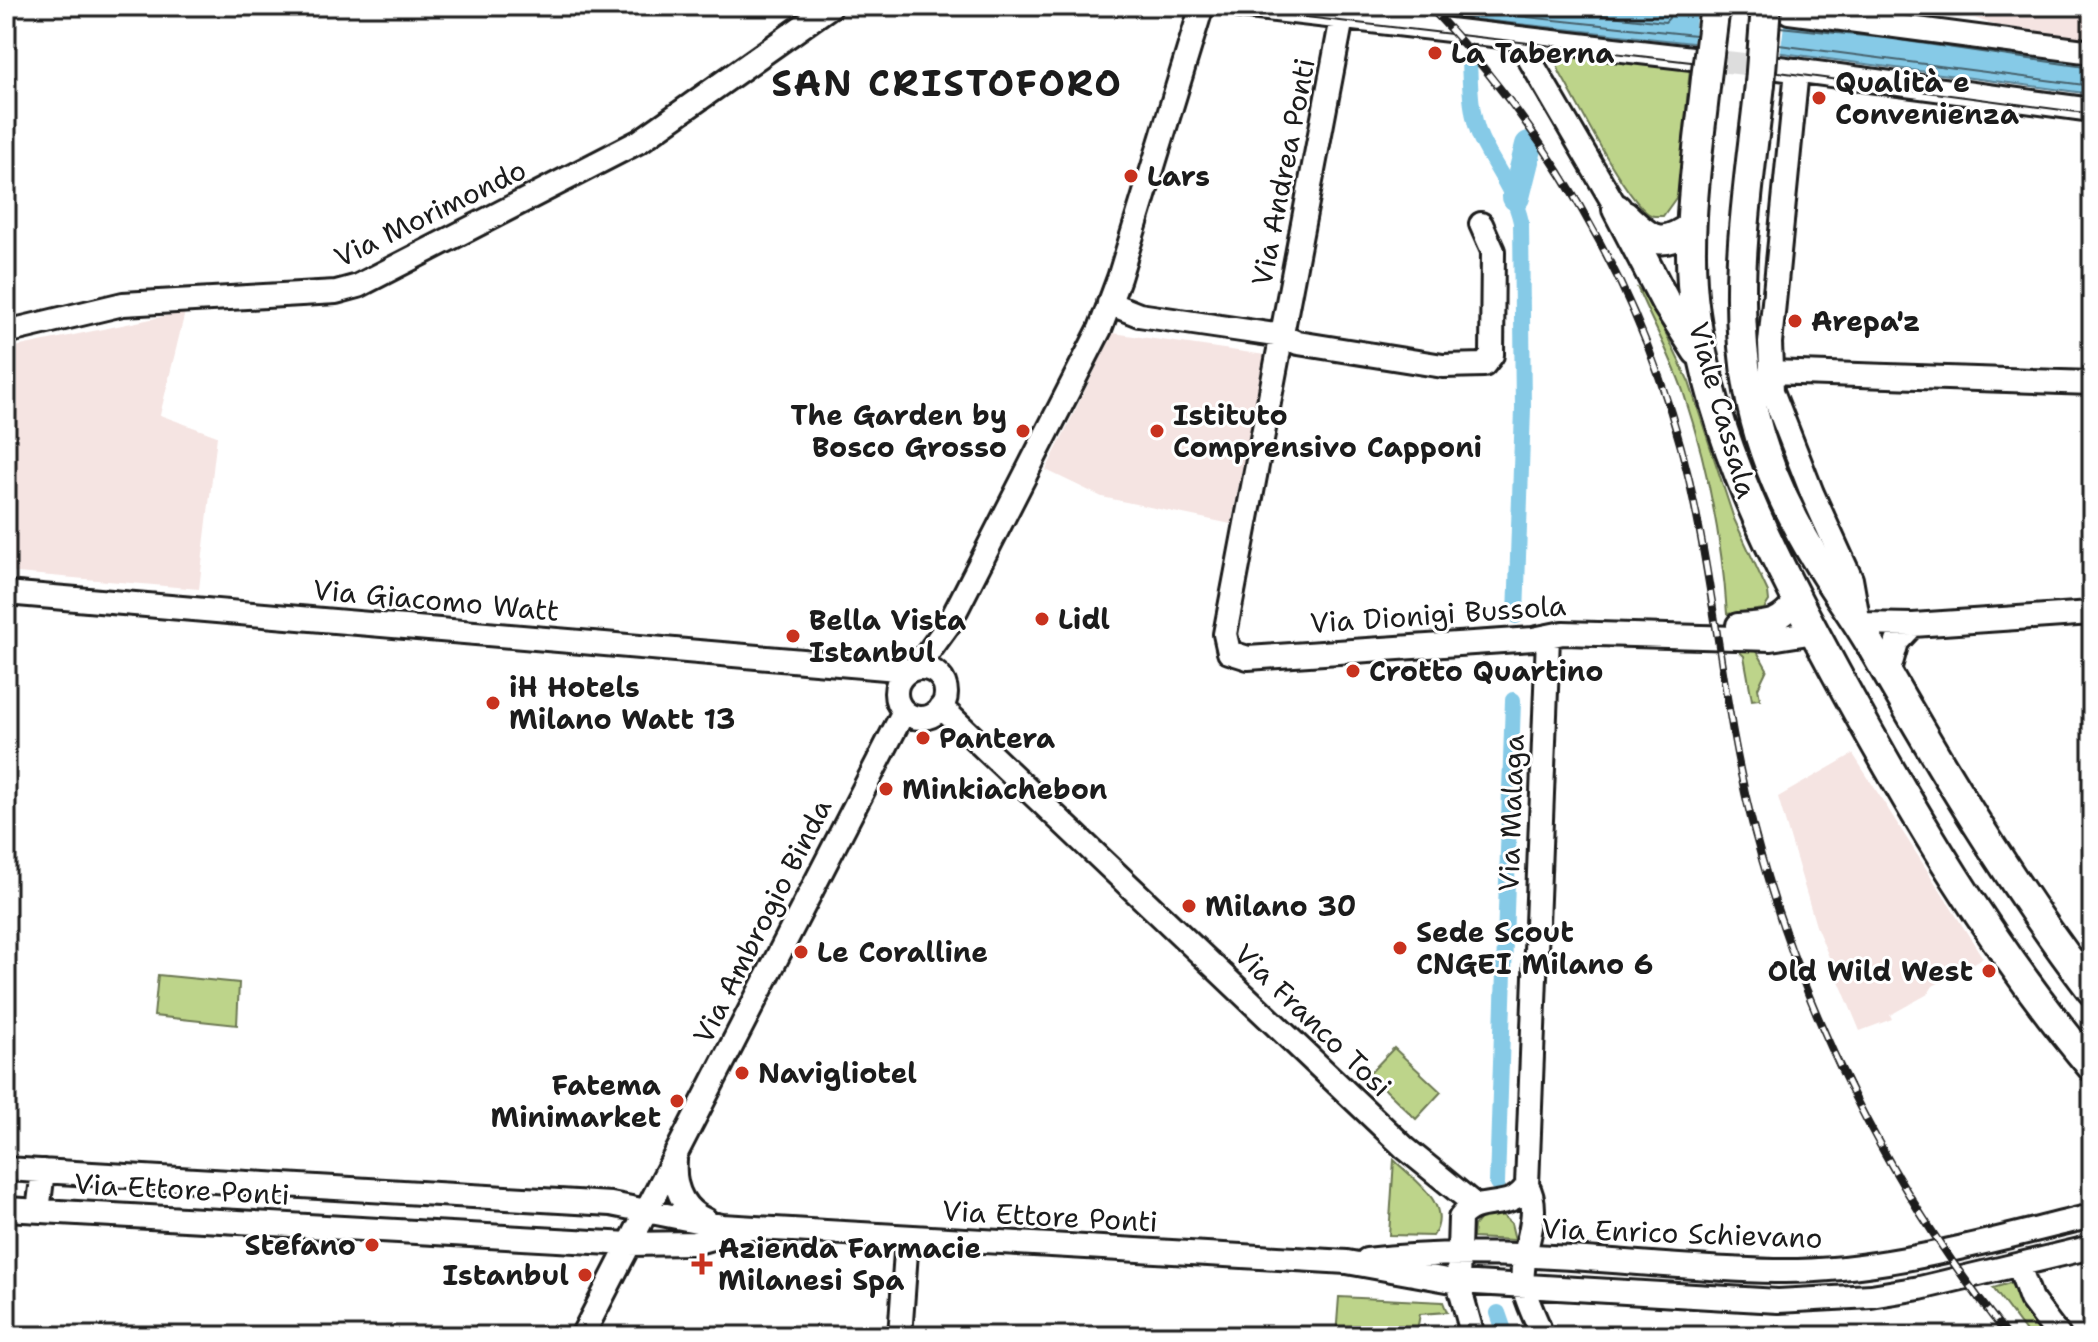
<svg xmlns="http://www.w3.org/2000/svg" width="2098" height="1342" font-family="'Shantell Sans',sans-serif">
<style>
.built{fill:#f5e4e2}
.green{fill:#bdd48a;stroke:#6c7853;stroke-width:2}
.water{fill:#86cae7;stroke:#5c8496;stroke-width:2}
.pier{fill:#fff}
.lines{fill:none;stroke-linecap:round;stroke-linejoin:round}
.shore{stroke:#46626d;stroke-width:2}
.canal{stroke:#86cae7;stroke-width:16}
.river{stroke:#86cae7;stroke-width:28}
.minor-tunnel{stroke:#ddd;stroke-width:22;stroke-dasharray:22 11;stroke-linecap:butt}
.minor-casing{stroke:#1c1c1c;stroke-width:28}
.major-casing{stroke:#1c1c1c;stroke-width:34}
.minor{stroke:#fff;stroke-width:22}
.major{stroke:#fff;stroke-width:28}
.tram{stroke:#1c1c1c;stroke-width:2}
.rail-casing{stroke:#1c1c1c;stroke-width:8}
.rail{stroke:#fff;stroke-width:5;stroke-dasharray:15;stroke-linecap:butt}
.major-bridge-casing{stroke:#1c1c1c;stroke-width:34;stroke-linecap:butt}
.major-bridge{stroke:#fff;stroke-width:28}
.poi-dot{fill:#c8321e;stroke:#fff;stroke-width:3}
.labels{text-anchor:middle;stroke-width:6;stroke-linejoin:round;paint-order:stroke}
.poi-label{font-size:28px;font-weight:bold;fill:#1c1c1c;stroke:#fff;text-anchor:start}
.street-label{font-size:28px;fill:#1c1c1c;stroke:#fff}
.district-label{font-size:36px;font-weight:bold;letter-spacing:2px;fill:#1c1c1c;stroke:#fff}
</style>
<rect width="100%" height="100%" fill="#fff"/>
<filter id="ink" filterUnits="userSpaceOnUse"><feTurbulence type="fractalNoise" baseFrequency=".0125" numOctaves="2"/><feDisplacementMap in="SourceGraphic" scale="16" xChannelSelector="R" yChannelSelector="G"/><feConvolveMatrix kernelMatrix="1 2 1 2 8 2 1 2 1" color-interpolation-filters="sRGB"/></filter>
<g filter="url(#ink)">
<path class="built" d="M 1939,6 L 2092,6 L 2092,39 L 1995,25 Z
M 185,312 L 160,415 L 217,436 L 199,589 L 6,572 L 6,349 Z
M 1113,333 L 1265,355 L 1231,524 L 1102,497 L 1046,470 Z
M 1853,754 L 1983,958 L 1933,986 L 1928,994 L 1890,1015 L 1892,1019 L 1860,1031 L 1816,926 L 1778,797 Z"/>
<path class="green" d="M 1566,56 L 1690,68 L 1678,195 L 1663,216 C 1656,216 1651,217 1646,212 C 1618,186 1581,109 1560,73 L 1556,62 Z
M 1638,289 L 1648,296 L 1689,382 L 1734,519 L 1768,592 L 1769,601 L 1764,609 L 1727,614 C 1722,537 1707,464 1683,391 C 1671,356 1652,322 1638,289 Z
M 1731,644 L 1755,648 L 1767,669 L 1758,688 L 1760,699 L 1752,700 L 1744,656 Z
M 158,975 L 239,983 L 237,1025 L 154,1016 Z
M 1394,1048 L 1441,1092 L 1416,1119 L 1369,1074 Z
M 1394,1160 C 1413,1179 1454,1205 1433,1236 L 1389,1235 Z
M 1500,1213 L 1511,1223 L 1515,1240 L 1473,1238 L 1474,1226 L 1481,1217 Z
M 2010,1283 L 2052,1336 L 2029,1336 L 1993,1288 Z
M 1339,1297 L 1443,1302 L 1447,1312 L 1420,1314 L 1416,1336 L 1336,1336 Z"/>
<path class="water" d="M 1356,6 L 1646,6 L 1894,31 L 2092,61 L 2092,94 L 1775,52 Z"/>
<path class="pier" d="M 1697,7 L 1785,16 L 1780,57 L 1693,47 Z"/>
<g class="lines">
<path class="shore" d="M 1425,6 L 1695,35
M 1520,6 L 1665,22 L 1669,18 L 1667,6
M 1780,27 L 1884,38
M 1899,40 L 2092,68
M 1779,45 L 2092,86"/>
<path class="canal" d="M 1469,59 C 1470,86 1470,114 1481,139 C 1495,168 1514,190 1521,222 L 1523,409 L 1516,616
M 1497,1183 L 1513,700
M 1498,1313 L 1506,1336"/>
<path class="river" d="M 1516,197 L 1529,145"/>
<path class="minor-tunnel" d="M 1744,6 L 1780,11
M 1693,58 L 1778,68"/>
<g class="minor-casing">
<path id="minor" d="M 1240,6 L 1692,58
M 1789,12 L 2092,52
M 1342,18 L 1225,634 L 1229,652 L 1248,658 L 1533,639 L 1563,633 L 1771,639 L 1815,632
M 1519,41 L 1617,209
M 1779,68 L 2092,110
M 1797,70 L 1770,343 L 1772,391 L 1812,493 L 1851,579 L 1859,624 L 1913,625 L 2092,613
M 1109,303 L 1139,315 L 1282,336 L 1298,343 L 1443,366 L 1484,365 L 1492,355 L 1493,251 L 1481,224
M 6,332 L 123,304 L 336,292 L 358,286 L 640,141 L 831,6
M 1770,372 L 2092,383
M 6,593 L 909,670
M 1738,625 C 1769,623 1778,625 1797,600
M 917,668 L 949,624 L 1100,329 L 1119,278 L 1202,6
M896 693a25 25 0 1 1 50 0a25 25 0 1 1-50 0Z
M 1888,674 L 1897,642 L 1913,625
M 941,707 L 1405,1148 L 1475,1205
M 675,1160 C 673,1186 681,1209 706,1220
M 6,1169 L 611,1204 L 722,1226 L 1347,1262 L 1458,1282 L 1778,1301 L 1871,1296 L 1920,1288 L 2092,1247
M 6,1209 L 629,1244 L 694,1243 L 734,1232
M 38,1211 L 43,1171
M 1367,1260 C 1502,1243 1640,1268 1775,1271 C 1882,1273 1989,1240 2092,1216
M 2019,1266 L 2031,1299 L 2059,1336
M 582,1336 L 904,711
M 900,1336 L 907,1238
M 1473,1336 L 1458,1282 L 1460,1218 C 1478,1194 1510,1214 1527,1185
M 1542,1336 C 1537,1320 1525,1300 1523,1283 C 1519,1252 1544,1214 1527,1185 L 1548,637"/>
</g>
<g class="major-casing">
<path id="major" d="M 1706,78 C 1698,155 1684,236 1695,313 C 1713,443 1774,558 1835,671 C 1910,809 1991,947 2092,1067
M 1760,84 C 1749,186 1730,290 1749,391 C 1760,454 1788,515 1822,569 C 1838,595 1856,619 1871,645 C 1939,764 2009,882 2092,991
M 1617,209 L 1665,301 L 1697,351
M 1625,216 C 1650,240 1660,249 1691,227"/>
</g>
<use href="#minor" class="minor"/>
<use href="#major" class="major"/>
<path class="tram" d="M 1211,6 L 1691,62
M 1779,72 L 2092,114"/>
<g class="rail-casing">
<path id="rail" d="M 1429,6 C 1564,148 1660,323 1697,517 C 1718,621 1727,727 1754,830 C 1802,1013 1889,1188 2008,1336"/>
</g>
<use href="#rail" class="rail"/>
<g class="major-bridge-casing">
<path id="major-bridge" d="M 1706,78 L 1715,6
M 1760,84 L 1766,6"/>
</g>
<use href="#major-bridge" class="major-bridge"/>
</g>
</g>
<g class="poi-dot">
<circle cx="1435" cy="53" r="8"/>
<circle cx="1819" cy="98" r="8"/>
<circle cx="1131" cy="176" r="8"/>
<circle cx="1795" cy="321" r="8"/>
<circle cx="1023" cy="431" r="8"/>
<circle cx="1157" cy="431" r="8"/>
<circle cx="1042" cy="619" r="8"/>
<circle cx="793" cy="636" r="8"/>
<circle cx="1353" cy="671" r="8"/>
<circle cx="493" cy="703" r="8"/>
<circle cx="923" cy="738" r="8"/>
<circle cx="886" cy="789" r="8"/>
<circle cx="1189" cy="906" r="8"/>
<circle cx="1400" cy="948" r="8"/>
<circle cx="801" cy="952" r="8"/>
<circle cx="1989" cy="971" r="8"/>
<circle cx="742" cy="1073" r="8"/>
<circle cx="677" cy="1101" r="8"/>
<circle cx="372" cy="1245" r="8"/>
<path d="M698 1252h8v8h8v8h-8v8h-8v-8h-8v-8h8z"/>
<circle cx="585" cy="1275" r="8"/>
</g>
<g class="labels">
<g class="poi-label">
<text x="1451" y="63">La Taberna</text>
<text x="1835" y="92">Qualità e<tspan x="1835" dy="32">Convenienza</tspan></text>
<text x="1147" y="186">Lars</text>
<text x="1811" y="331">Arepa'z</text>
<text x="1007" y="425" text-anchor="end">The Garden by<tspan x="1007" dy="32">Bosco Grosso</tspan></text>
<text x="1173" y="425">Istituto<tspan x="1173" dy="32">Comprensivo Capponi</tspan></text>
<text x="1058" y="629">Lidl</text>
<text x="809" y="630">Bella Vista<tspan x="809" dy="32">Istanbul</tspan></text>
<text x="1369" y="681">Crotto Quartino</text>
<text x="509" y="697">iH Hotels<tspan x="509" dy="32">Milano Watt 13</tspan></text>
<text x="939" y="748">Pantera</text>
<text x="902" y="799">Minkiachebon</text>
<text x="1205" y="916">Milano 30</text>
<text x="1416" y="942">Sede Scout<tspan x="1416" dy="32">CNGEI Milano 6</tspan></text>
<text x="817" y="962">Le Coralline</text>
<text x="1973" y="981" text-anchor="end">Old Wild West</text>
<text x="758" y="1083">Navigliotel</text>
<text x="661" y="1095" text-anchor="end">Fatema<tspan x="661" dy="32">Minimarket</tspan></text>
<text x="356" y="1255" text-anchor="end">Stefano</text>
<text x="718" y="1258">Azienda Farmacie<tspan x="718" dy="32">Milanesi Spa</tspan></text>
<text x="569" y="1285" text-anchor="end">Istanbul</text>
</g>
<g class="street-label">
<text transform="translate(1283 172) rotate(-79)" y="10">Via Andrea Ponti</text>
<text transform="translate(430 213) rotate(-26)" y="10">Via Morimondo</text>
<text transform="translate(1723 410) rotate(74)" y="10">Viale Cassala</text>
<text transform="translate(436 600) rotate(5)" y="10">Via Giacomo Watt</text>
<text transform="translate(1438 614) rotate(-4)" y="10">Via Dionigi Bussola</text>
<text transform="translate(1511 813) rotate(-88)" y="10">Via Malaga</text>
<text transform="translate(762 921) rotate(-63)" y="10">Via Ambrogio Binda</text>
<text transform="translate(1313 1020) rotate(44)" y="10">Via Franco Tosi</text>
<text transform="translate(182 1189) rotate(3)" y="10">Via Ettore Ponti</text>
<text transform="translate(1050 1216) rotate(3)" y="10">Via Ettore Ponti</text>
<text transform="translate(1682 1233) rotate(2)" y="10">Via Enrico Schievano</text>
</g>
<g class="district-label">
<text x="947" y="96">SAN CRISTOFORO</text>
</g>
</g>
<rect width="2098" height="1342" fill="none" stroke="#fff" stroke-width="32"/>
<rect x="16" y="16" width="2066" height="1310" fill="none" stroke="#1c1c1c" stroke-width="3" filter="url(#ink)"/>
</svg>
